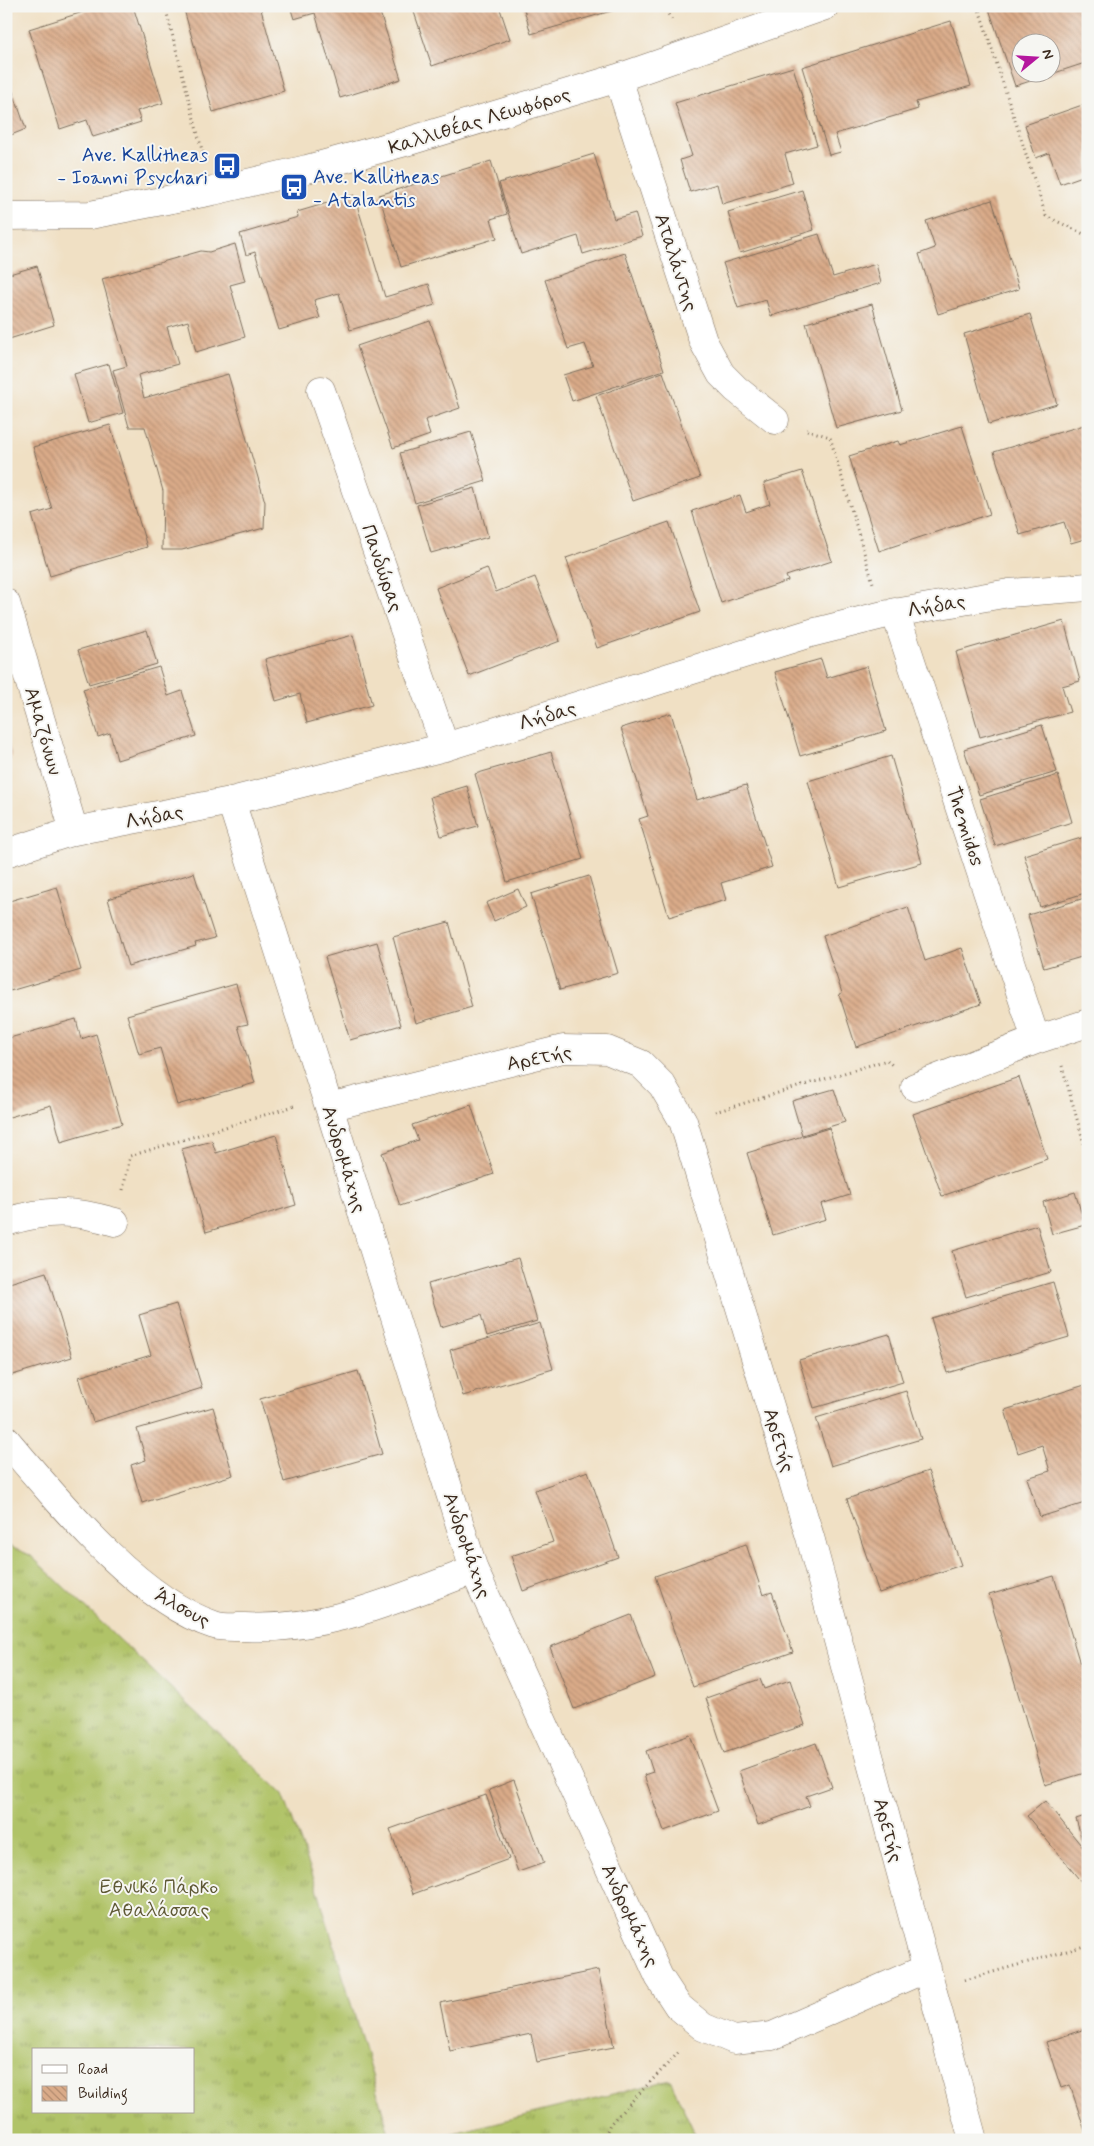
<svg xmlns="http://www.w3.org/2000/svg" width="1094" height="2146" font-family="Mynerve,sans-serif">
<style>
.grass{fill:url(#grass-tufts);stroke:#767642;fill-rule:evenodd}
.building{fill:url(#building-back-hatch);fill-rule:evenodd}
.lines{fill:none;stroke-linecap:round;stroke-linejoin:round}
.street-casing{stroke:#7a6a58;stroke-width:29}
.path{stroke:#7a6a58;stroke-width:3;stroke-dasharray:1 4;stroke-linecap:butt}
.street{stroke:#fff;stroke-width:28}
.labels{text-anchor:middle;stroke-width:4;stroke-linejoin:round;paint-order:stroke}
.street-label{font-size:20px;fill:#3b2a1e;stroke:#f6f6f2}
.transit-label{font-size:20px;fill:#164399;stroke:#f6f6f2;text-anchor:end}
.park-label{font-size:20px;fill:#5e5834;stroke:#f6f6f2}
</style>
<defs>
<pattern id="grass-tufts" width="24" height="20" patternUnits="userSpaceOnUse" patternTransform="scale(1.25)"><rect width="24" height="20" fill="#b0c367"/><path d="M3 7l-1-3M5 7V3M7 7l1-3M15 17l-1-3M17 17v-4M19 17l1-3" fill="none" stroke="#909f54"/></pattern>
<pattern id="building-back-hatch" width="6" height="6" patternUnits="userSpaceOnUse" patternTransform="scale(1.25)"><rect width="6" height="6" fill="#daab89"/><path d="M-1 5l2 2M0 0l6 6M5-1l2 2" fill="none" stroke="#b28b6f"/></pattern>
</defs>
<rect width="100%" height="100%" fill="#f6f6f2"/>
<filter id="ink" filterUnits="userSpaceOnUse"><feTurbulence type="fractalNoise" baseFrequency=".02" numOctaves="2"/><feDisplacementMap in="SourceGraphic" scale="10" xChannelSelector="R" yChannelSelector="G"/><feConvolveMatrix kernelMatrix="1 2 1 2 8 2 1 2 1" color-interpolation-filters="sRGB"/></filter>
<filter id="wash" filterUnits="userSpaceOnUse"><feTurbulence type="fractalNoise" baseFrequency=".0096" numOctaves="4" result="noise"/><feDisplacementMap in="SourceGraphic" scale="20" xChannelSelector="R" yChannelSelector="G"/><feGaussianBlur stdDeviation="1.12" result="paint"/><feColorMatrix in="noise" values="0 0 0 0 0 0 0 0 0 0 0 0 0 0 0 0 0 1.4 0 .05"/><feComposite in="paint" operator="in"/></filter>
<g filter="url(#wash)">
<rect width="100%" height="100%" fill="#f0e0c4"/>
<path class="grass" d="M 6,1545 L 30,1555 L 283,1794 L 316,1884 L 391,2140 L 6,2140 ZM 34,2050 L 194,2050 L 194,2112 L 34,2112 Z
M 670,2080 L 698,2140 L 425,2140 Z"/>
<g id="blocks">
<path class="building" d="M 102,6 L 133,6 L 163,103 L 137,111 L 141,122 L 93,137 L 87,120 L 60,129 L 29,29 Z
M 183,6 L 260,6 L 284,91 L 213,112 Z
M 290,6 L 378,6 L 401,79 L 340,98 L 315,13 L 294,19 Z
M 412,6 L 499,6 L 510,39 L 432,66 Z
M 523,6 L 625,6 L 625,7 L 531,34 Z
M 988,6 L 1088,6 L 1088,62 L 1015,86 ZM 1022,42 L 1052,42 L 1052,72 L 1022,72 Z
M 951,21 L 971,86 L 916,102 L 918,109 L 835,134 L 841,152 L 829,155 L 802,67 Z
M 793,67 L 817,145 L 785,154 L 793,183 L 722,204 L 717,184 L 690,192 L 680,160 L 692,156 L 675,103 Z
M 6,72 L 26,129 L 6,137 Z
M 1088,103 L 1088,174 L 1060,184 L 1049,153 L 1036,158 L 1025,125 Z
M 594,154 L 614,219 L 635,213 L 642,236 L 583,254 L 578,236 L 521,254 L 499,183 Z
M 491,161 L 507,214 L 491,219 L 497,238 L 401,267 L 379,195 Z
M 802,190 L 814,230 L 740,253 L 728,212 Z
M 354,195 L 385,297 L 429,284 L 435,305 L 350,330 L 339,293 L 314,300 L 320,318 L 279,330 L 255,252 L 246,255 L 240,234 L 298,217 L 297,212 Z
M 992,200 L 1019,289 L 938,314 L 919,254 L 935,248 L 926,221 Z
M 819,234 L 833,277 L 876,264 L 881,283 L 771,316 L 766,300 L 738,308 L 723,263 Z
M 235,244 L 245,281 L 230,285 L 245,337 L 196,352 L 188,321 L 167,327 L 178,364 L 138,375 L 144,398 L 228,374 L 265,502 L 264,528 L 182,550 L 162,550 L 163,491 L 145,427 L 129,427 L 113,370 L 127,366 L 102,279 L 201,251 L 209,252 Z
M 625,253 L 664,370 L 572,401 L 563,375 L 593,366 L 585,344 L 568,349 L 545,280 Z
M 37,266 L 54,325 L 6,340 L 6,275 Z
M 872,304 L 902,410 L 836,428 L 806,323 Z
M 1030,314 L 1057,404 L 989,424 L 964,334 Z
M 430,321 L 460,408 L 425,420 L 430,435 L 393,448 L 357,346 Z
M 109,364 L 123,413 L 88,423 L 74,374 Z
M 663,372 L 700,478 L 633,501 L 596,396 Z
M 110,425 L 147,547 L 50,576 L 32,515 L 52,509 L 33,447 Z
M 1084,425 L 1088,436 L 1088,538 L 1071,543 L 1064,522 L 1020,535 L 994,452 Z
M 962,426 L 990,514 L 879,551 L 849,456 L 898,441 L 900,445 Z
M 471,432 L 486,481 L 415,503 L 400,453 Z
M 802,471 L 832,561 L 786,576 L 788,581 L 721,603 L 692,511 L 740,495 L 746,512 L 770,504 L 764,483 Z
M 475,488 L 488,537 L 431,553 L 417,505 Z
M 669,522 L 700,612 L 597,648 L 566,558 Z
M 487,568 L 496,592 L 535,577 L 560,641 L 469,676 L 436,588 Z
M 1064,621 L 1080,681 L 1062,686 L 1070,712 L 980,737 L 956,652 Z
M 147,630 L 157,664 L 89,684 L 78,650 Z
M 353,635 L 372,705 L 307,723 L 300,694 L 276,701 L 265,659 Z
M 821,659 L 827,678 L 867,666 L 886,731 L 800,756 L 775,672 Z
M 159,667 L 168,696 L 182,691 L 196,736 L 117,760 L 110,733 L 98,737 L 83,689 Z
M 671,713 L 697,800 L 746,785 L 772,867 L 721,883 L 726,900 L 669,917 L 639,819 L 648,816 L 621,728 Z
M 1042,725 L 1057,772 L 979,795 L 964,749 Z
M 7,738 L 12,757 L 6,759 L 6,739 Z
M 551,752 L 583,859 L 507,882 L 475,774 Z
M 891,756 L 922,863 L 839,887 L 808,781 Z
M 1058,775 L 1072,822 L 995,846 L 980,799 Z
M 467,786 L 478,826 L 441,836 L 430,797 Z
M 1088,836 L 1088,892 L 1040,907 L 1024,855 Z
M 194,873 L 215,938 L 195,943 L 196,946 L 128,966 L 108,899 Z
M 589,876 L 618,973 L 560,990 L 531,894 Z
M 57,887 L 81,970 L 10,991 L 6,979 L 6,902 Z
M 518,889 L 526,907 L 494,921 L 486,903 Z
M 1088,897 L 1088,955 L 1044,968 L 1028,915 Z
M 908,907 L 925,961 L 962,948 L 981,1004 L 856,1047 L 839,994 L 842,993 L 823,936 Z
M 449,922 L 472,1007 L 416,1023 L 393,937 Z
M 377,942 L 401,1025 L 350,1040 L 325,957 Z
M 236,984 L 248,1024 L 238,1026 L 255,1083 L 177,1105 L 160,1048 L 139,1054 L 127,1015 Z
M 76,1019 L 81,1039 L 96,1034 L 122,1124 L 61,1142 L 51,1105 L 6,1118 L 6,1039 Z
M 1088,1051 L 1088,1064 L 1087,1064 L 1084,1052 Z
M 1019,1077 L 1047,1159 L 942,1196 L 913,1114 Z
M 834,1089 L 845,1122 L 802,1135 L 792,1101 Z
M 471,1105 L 494,1174 L 400,1206 L 382,1153 L 418,1140 L 412,1125 Z
M 829,1128 L 850,1195 L 821,1204 L 826,1219 L 773,1235 L 747,1153 Z
M 276,1135 L 296,1205 L 206,1232 L 182,1149 L 212,1141 L 216,1153 Z
M 1075,1192 L 1085,1225 L 1052,1234 L 1043,1202 Z
M 1037,1225 L 1051,1272 L 966,1297 L 952,1251 Z
M 518,1258 L 537,1321 L 487,1336 L 481,1315 L 441,1327 L 428,1284 Z
M 46,1272 L 72,1357 L 6,1377 L 6,1284 Z
M 1053,1282 L 1069,1337 L 947,1373 L 931,1318 Z
M 176,1304 L 202,1388 L 93,1422 L 79,1377 L 151,1355 L 139,1315 Z
M 540,1323 L 553,1369 L 463,1396 L 450,1350 Z
M 889,1334 L 903,1382 L 814,1408 L 799,1360 Z
M 358,1371 L 382,1454 L 284,1482 L 260,1399 Z
M 1088,1384 L 1088,1502 L 1040,1517 L 1027,1478 L 1050,1471 L 1042,1445 L 1018,1453 L 1005,1410 Z
M 906,1391 L 921,1439 L 831,1466 L 816,1418 Z
M 213,1407 L 233,1475 L 142,1503 L 131,1465 L 146,1460 L 137,1429 Z
M 588,1471 L 618,1557 L 523,1591 L 511,1556 L 553,1542 L 535,1490 Z
M 928,1471 L 961,1565 L 879,1593 L 847,1499 Z
M 746,1544 L 763,1595 L 772,1592 L 793,1652 L 693,1687 L 655,1576 Z
M 1054,1576 L 1080,1664 L 1088,1662 L 1088,1772 L 1045,1785 L 989,1595 Z
M 631,1615 L 655,1677 L 574,1709 L 550,1647 Z
M 760,1679 L 764,1689 L 790,1680 L 805,1725 L 724,1753 L 706,1698 Z
M 690,1735 L 718,1811 L 664,1831 L 644,1775 L 653,1772 L 646,1751 Z
M 816,1743 L 832,1787 L 806,1796 L 810,1806 L 758,1825 L 739,1771 Z
M 514,1780 L 544,1863 L 518,1872 L 489,1790 Z
M 486,1795 L 509,1859 L 413,1894 L 390,1829 Z
M 1045,1801 L 1085,1850 L 1076,1819 L 1088,1815 L 1088,1883 L 1083,1884 L 1027,1816 Z
M 598,1970 L 614,2047 L 537,2062 L 531,2034 L 450,2051 L 440,2003 Z
M 1088,2028 L 1088,2137 L 1087,2137 L 1070,2085 L 1061,2088 L 1046,2042 Z"/>
</g>
</g>
<g filter="url(#ink)">
<use href="#blocks" fill-opacity="0" stroke="#7a6a58" stroke-width="1"/>
<g class="lines">
<g class="street-casing">
<path id="street" d="M 618,78 L 703,341 L 721,374 L 736,389 L 775,420
M 6,216 L 90,215 L 213,191 L 307,169 L 409,141 L 618,78 L 825,6
M 321,390 L 445,747
M 6,603 L 74,831
M 895,612 L 1036,1040
M 231,801 L 329,1107 L 474,1570 L 659,1977 L 678,2006 L 703,2027 L 734,2040 L 772,2036 L 927,1968
M 6,853 L 74,831 L 231,801 L 445,747 L 811,633 L 883,615 L 1009,593 L 1088,587
M 915,1087 L 1036,1040 L 1088,1023
M 329,1107 L 563,1049 L 607,1050 L 641,1064 L 662,1085 L 683,1121 L 810,1537 L 973,2140
M 6,1222 C 48,1209 74,1210 115,1222
M 6,1440 C 58,1501 137,1600 214,1625 C 222,1628 235,1627 244,1627 C 326,1632 399,1598 474,1570"/>
</g>
<path class="path" d="M 165,6 L 204,158
M 663,6 L 673,22
M 978,6 L 1046,216 L 1088,236
M 807,430 L 830,437 L 873,583
M 1062,1066 L 1088,1158
M 715,1112 L 887,1060 L 892,1065
M 123,1190 L 130,1156 L 294,1106
M 965,1980 L 1088,1945
M 603,2140 L 610,2124 L 679,2052"/>
<use href="#street" class="street"/>
</g>
</g>
<defs>
<g id="bus-square" transform="scale(1.4375)"><rect x="-9" y="-9" width="18" height="18" rx="4" fill="#1a4fb4" stroke="#f6f6f2"/><path d="M-5-6H5V4H4V6H2V4H-2V6H-4V4H-5ZM-3.5-4V0h7V-4ZM-3.5 1.2v1.5H-2V1.2ZM2 1.2v1.5H3.5V1.2Z" fill="#fff"/></g>
</defs>
<g fill-rule="evenodd">
<use href="#bus-square" x="227" y="166"/>
<use href="#bus-square" x="294" y="187"/>
</g>
<g class="labels">
<g class="street-label">
<text transform="translate(479 120) rotate(-17)" y="7">Καλλιθέας Λεωφόρος</text>
<text transform="translate(677 262) rotate(72)" y="7">Αταλάντης</text>
<text transform="translate(383 568) rotate(71)" y="7">Πανδώρας</text>
<text transform="translate(936 605) rotate(-10)" y="7">Λήδας</text>
<text transform="translate(547 715) rotate(-17)" y="7">Λήδας</text>
<text transform="translate(44 731) rotate(74)" y="7">Αμαζόνων</text>
<text transform="translate(154 816) rotate(-11)" y="7">Λήδας</text>
<text transform="translate(966 826) rotate(72)" y="7">Themidos</text>
<text transform="translate(539 1057) rotate(-11)" y="7">Αρετής</text>
<text transform="translate(345 1159) rotate(73)" y="7">Ανδρομάχης</text>
<text transform="translate(780 1440) rotate(73)" y="7">Αρετής</text>
<text transform="translate(468 1545) rotate(71)" y="7">Ανδρομάχης</text>
<text transform="translate(183 1607) rotate(29)" y="7">Άλσους</text>
<text transform="translate(889 1830) rotate(75)" y="7">Αρετής</text>
<text transform="translate(631 1915) rotate(65)" y="7">Ανδρομάχης</text>
</g>
<g class="transit-label">
<text x="208" y="161">Ave. Kallitheas<tspan x="208" dy="23">- Ioanni Psychari</tspan></text>
<text x="313" y="183" text-anchor="start">Ave. Kallitheas<tspan x="313" dy="23">- Atalantis</tspan></text>
</g>
<g class="park-label">
<text x="159" y="1893">Εθνικό Πάρκο<tspan x="159" dy="23">Αθαλάσσας</tspan></text>
</g>
</g>
<rect width="1094" height="2146" fill="none" stroke="#f6f6f2" stroke-width="25"/>
<rect x="32" y="2048" width="162" height="65" fill="#f6f6f2" stroke="#aba49d"/>
<rect x="42" y="2065" width="25" height="8" fill="#ffffff" stroke="#aba49d"/>
<text x="78" y="2074" font-size="15" fill="#3b2a1e">Road</text>
<rect x="42" y="2086" width="25" height="15" fill="url(#building-back-hatch)" stroke="#aba49d"/>
<text x="78" y="2098" font-size="15" fill="#3b2a1e">Building</text>
<g transform="translate(1036 58) rotate(72)"><circle r="24" fill="#f6f6f2" stroke="#aba49d"/>
<path d="M0-4L9 19L0 12L-9 19Z" fill="#b5179e"/>
<text y="-8" font-size="14" font-weight="bold" text-anchor="middle" fill="#3b2a1e">N</text>
</g>
</svg>
